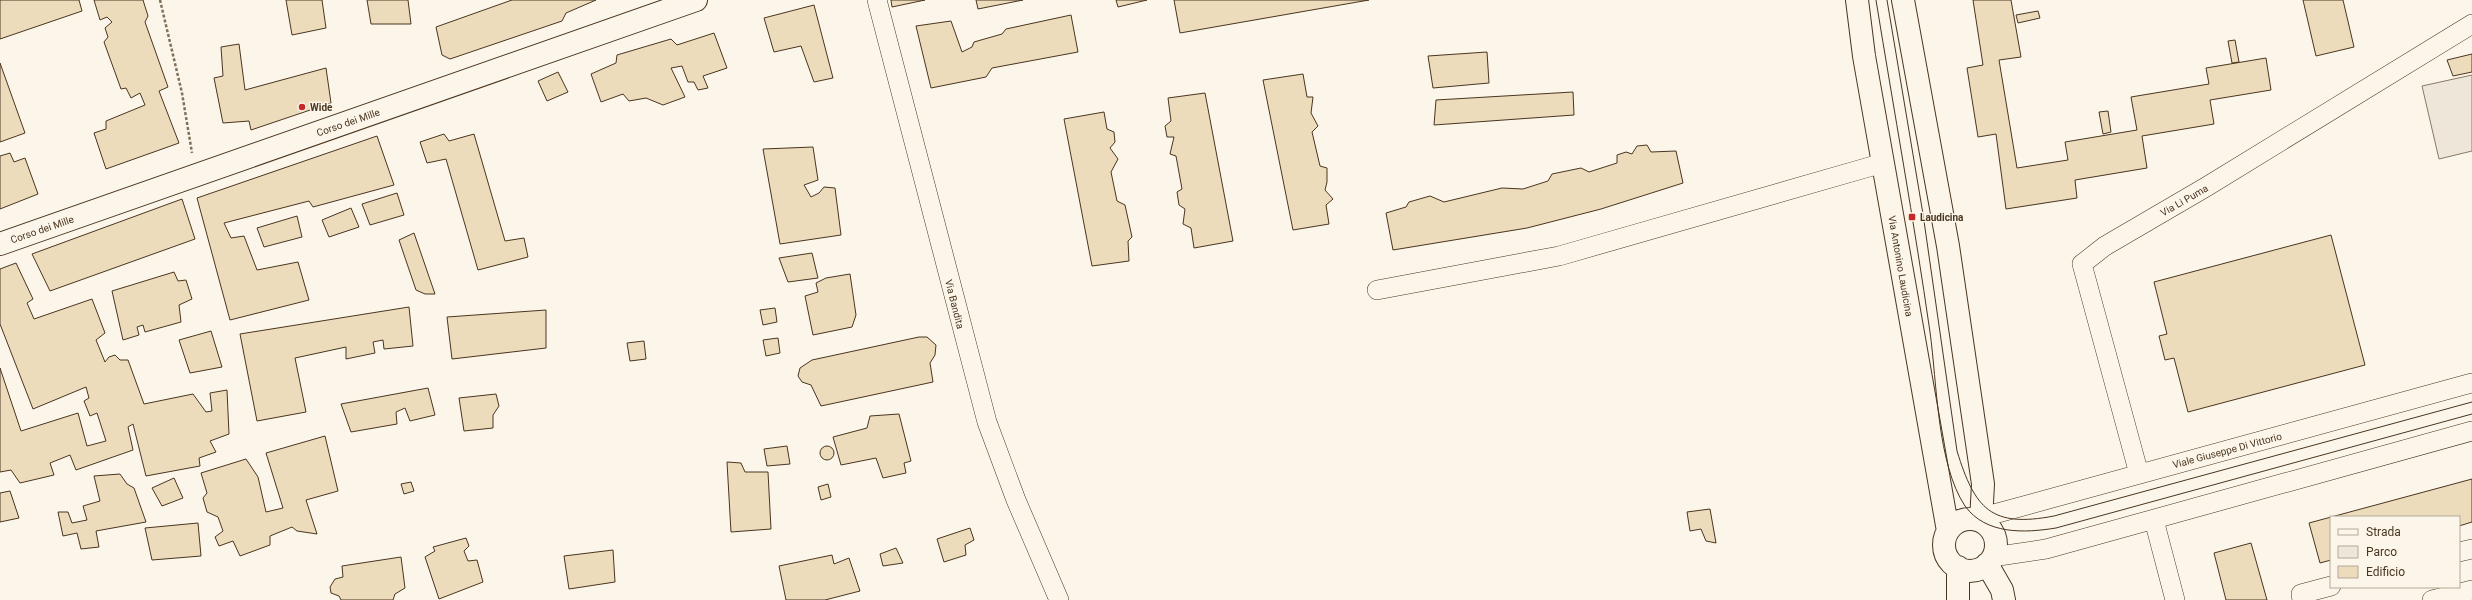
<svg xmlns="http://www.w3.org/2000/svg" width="2472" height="600" font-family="Roboto,sans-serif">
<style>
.park{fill:#ede6d9;stroke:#887966}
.building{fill:#ecdcbc;stroke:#4a3520}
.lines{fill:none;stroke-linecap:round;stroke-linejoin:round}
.street-casing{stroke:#4a3520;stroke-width:20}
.secondary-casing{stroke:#4a3520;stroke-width:24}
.path{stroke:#7f6f5c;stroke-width:2.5;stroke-dasharray:3 2;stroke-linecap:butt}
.street{stroke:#fbf6e9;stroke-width:19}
.secondary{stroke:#fbf6e9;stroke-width:22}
.tram{stroke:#4a3520;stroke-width:1}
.poi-dot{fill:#c62828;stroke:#fbf6e9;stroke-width:1.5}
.labels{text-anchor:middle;stroke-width:3;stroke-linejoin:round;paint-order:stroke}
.poi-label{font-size:10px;font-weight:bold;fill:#4a3520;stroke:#fbf6e9;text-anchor:start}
.street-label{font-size:10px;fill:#4a3520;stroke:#fbf6e9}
</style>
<rect width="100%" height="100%" fill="#fbf6e9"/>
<path class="park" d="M 2472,75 L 2472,151 L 2439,159 L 2422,86 Z"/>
<path class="building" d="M 0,0 L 79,0 L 82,11 L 0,39 Z
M 94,0 L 143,0 L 148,16 L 145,22 L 168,87 L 159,91 L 179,143 L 106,169 L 94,133 L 106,129 L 106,121 L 145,105 L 140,93 L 131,98 L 126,88 L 121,89 L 104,42 L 108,37 L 105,28 L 112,22 L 107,17 L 100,20 Z
M 286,0 L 322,0 L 326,28 L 292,35 Z
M 367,0 L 408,0 L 411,24 L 371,24 Z
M 512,0 L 596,0 L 566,13 L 562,21 L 450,59 L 442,55 L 436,27 Z
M 891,0 L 925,0 L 892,7 Z
M 976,0 L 1023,0 L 978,9 Z
M 1116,0 L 1147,0 L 1118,7 Z
M 1174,0 L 1369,0 L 1180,33 Z
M 1973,0 L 2011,0 L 2021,57 L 1999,60 L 2017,168 L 2068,160 L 2065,142 L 2137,130 L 2131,97 L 2209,84 L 2206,68 L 2266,58 L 2271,90 L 2210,100 L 2214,124 L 2142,136 L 2147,168 L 2075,180 L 2077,198 L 2006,209 L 1996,134 L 1978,137 L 1967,68 L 1983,65 Z
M 2303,0 L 2343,0 L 2354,47 L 2316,56 Z
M 814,5 L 833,78 L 814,82 L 801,46 L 774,52 L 764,18 Z
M 2038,11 L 2040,18 L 2018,23 L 2016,15 Z
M 1071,15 L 1078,52 L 992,68 L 986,77 L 931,88 L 916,26 L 951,21 L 962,52 L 972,47 L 974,42 L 1002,34 L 1006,29 Z
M 714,33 L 727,68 L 703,76 L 708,88 L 698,90 L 694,82 L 688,82 L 682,66 L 671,68 L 685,97 L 663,105 L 646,98 L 629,101 L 623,94 L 601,102 L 591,74 L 616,63 L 617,55 L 671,39 L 677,45 Z
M 2235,40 L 2239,62 L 2232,63 L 2228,41 Z
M 239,44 L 245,90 L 326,68 L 331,103 L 251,130 L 249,121 L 223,123 L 214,78 L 223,76 L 221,47 Z
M 1487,52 L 1489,83 L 1433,88 L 1428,56 Z
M 2472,54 L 2472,72 L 2453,76 L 2447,60 Z
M 0,63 L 25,133 L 0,142 Z
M 558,72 L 568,92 L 547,101 L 538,81 Z
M 1303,74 L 1307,97 L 1313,97 L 1311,113 L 1318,126 L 1312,132 L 1320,166 L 1327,168 L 1327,182 L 1325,190 L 1333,199 L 1326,205 L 1329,224 L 1293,230 L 1263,80 Z
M 1573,92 L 1574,115 L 1434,125 L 1436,100 Z
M 1205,93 L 1233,241 L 1194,248 L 1191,228 L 1183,224 L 1185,209 L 1179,205 L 1177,192 L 1182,189 L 1176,156 L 1170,154 L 1174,137 L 1167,137 L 1165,126 L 1171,121 L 1168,98 Z
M 2108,111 L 2111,132 L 2103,134 L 2099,112 Z
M 1104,112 L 1107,129 L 1114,132 L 1115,142 L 1110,148 L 1118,159 L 1111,172 L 1117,201 L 1125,205 L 1132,237 L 1128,241 L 1129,261 L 1092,266 L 1064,119 Z
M 444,134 L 449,141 L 474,134 L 505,241 L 524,238 L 528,257 L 478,270 L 446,159 L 427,163 L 420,142 Z
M 377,136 L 394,185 L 313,207 L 309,201 L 224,223 L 231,238 L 244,236 L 257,270 L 298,262 L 309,300 L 230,320 L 197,198 Z
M 1647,145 L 1651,152 L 1676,151 L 1683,183 L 1601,209 L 1527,228 L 1393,250 L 1386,213 L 1406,207 L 1409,202 L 1430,196 L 1444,202 L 1502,188 L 1523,189 L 1548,181 L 1552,174 L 1581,168 L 1589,172 L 1617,163 L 1617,155 L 1626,152 L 1632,154 L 1637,146 Z
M 813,147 L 818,180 L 804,185 L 811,197 L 819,193 L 824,187 L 835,188 L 841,235 L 780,244 L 763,149 Z
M 10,153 L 14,162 L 25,158 L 38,194 L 0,209 L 0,156 Z
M 397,193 L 404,215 L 370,225 L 362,204 Z
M 182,199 L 195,239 L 50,291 L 32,254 Z
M 351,208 L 359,227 L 329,237 L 322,220 Z
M 297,216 L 302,237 L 264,247 L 257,228 Z
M 414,233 L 435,294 L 425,294 L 416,290 L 399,240 Z
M 2331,235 L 2365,365 L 2188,412 L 2174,358 L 2165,360 L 2159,336 L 2167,334 L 2154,282 Z
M 812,253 L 818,278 L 788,282 L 779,258 Z
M 16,263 L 33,299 L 27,303 L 34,319 L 92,299 L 105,333 L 96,340 L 105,362 L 109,357 L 115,355 L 120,360 L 128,360 L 144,404 L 193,394 L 206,412 L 212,411 L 210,393 L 227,390 L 229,434 L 210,441 L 216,452 L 199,458 L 200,466 L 146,476 L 133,424 L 128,427 L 133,450 L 76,470 L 70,455 L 50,463 L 54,475 L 20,483 L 11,470 L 0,472 L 0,368 L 21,431 L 78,413 L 87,446 L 106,441 L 97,413 L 90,416 L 84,401 L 89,398 L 86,387 L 33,409 L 0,324 L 0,269 Z
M 174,272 L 178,281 L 186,280 L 192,299 L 179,305 L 181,322 L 145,332 L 143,325 L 137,327 L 139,335 L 123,340 L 112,291 Z
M 850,274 L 856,315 L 852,327 L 813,335 L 805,296 L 818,292 L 816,283 L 826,278 Z
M 409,307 L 413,346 L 384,349 L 383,340 L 373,342 L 375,353 L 346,359 L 346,347 L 295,358 L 306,412 L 257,421 L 240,334 Z
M 775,308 L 777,322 L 763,325 L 760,310 Z
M 546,310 L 546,348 L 452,359 L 447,317 Z
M 211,331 L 222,367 L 190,373 L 179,340 Z
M 919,337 L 927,337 L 936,345 L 935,355 L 930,363 L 933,382 L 821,406 L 811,385 L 802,382 L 798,376 L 800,368 L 812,360 Z
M 778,338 L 780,353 L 766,356 L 763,340 Z
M 644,341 L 646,359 L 630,361 L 627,343 Z
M 428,388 L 435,415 L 410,421 L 405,408 L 396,412 L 397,424 L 351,432 L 341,404 Z
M 496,394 L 499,406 L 493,415 L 493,428 L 464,431 L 459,398 Z
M 899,414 L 911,461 L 904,463 L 906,473 L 883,478 L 876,458 L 841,465 L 833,437 L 867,428 L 870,416 Z
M 325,436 L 338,491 L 306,500 L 317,534 L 297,531 L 292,527 L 270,536 L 270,545 L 240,556 L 233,541 L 219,546 L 215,537 L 223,531 L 218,517 L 207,512 L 203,498 L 207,493 L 201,473 L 246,459 L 258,477 L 266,512 L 283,508 L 266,453 Z
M820 453a7 7 0 1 1 14 0a7 7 0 1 1-14 0Z
M 787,446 L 790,464 L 767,466 L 764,449 Z
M 727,462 L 741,463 L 745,472 L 768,472 L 771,529 L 731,532 Z
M 120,474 L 127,484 L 134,488 L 146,522 L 96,531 L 99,547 L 81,549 L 77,533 L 63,536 L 58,512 L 68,512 L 72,523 L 87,520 L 83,506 L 100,501 L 94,476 Z
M 174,478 L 183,498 L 162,506 L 152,488 Z
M 2472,479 L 2472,522 L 2459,526 L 2459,517 L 2331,517 L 2331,560 L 2320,563 L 2309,523 Z
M 411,482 L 414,491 L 404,494 L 401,484 Z
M 828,484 L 831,497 L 821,500 L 818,487 Z
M 10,491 L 19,518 L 0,522 L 0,493 Z
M 1710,509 L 1716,543 L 1706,541 L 1701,529 L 1690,531 L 1687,512 Z
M 198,523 L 201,556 L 152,560 L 145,528 Z
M 970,528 L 974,540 L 965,545 L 966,555 L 944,562 L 937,539 Z
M 466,538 L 469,546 L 464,551 L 468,561 L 477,560 L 483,582 L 439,599 L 425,557 L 435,551 L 433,547 Z
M 2251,543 L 2267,600 L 2226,600 L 2214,553 Z
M 896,548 L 903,563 L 883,566 L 880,554 Z
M 613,550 L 615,582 L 569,589 L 564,556 Z
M 832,555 L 834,564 L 849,558 L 860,591 L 825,600 L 786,600 L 779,566 Z
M 401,557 L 405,588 L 395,594 L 393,600 L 341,600 L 339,596 L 331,593 L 330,587 L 335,579 L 343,577 L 342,566 Z"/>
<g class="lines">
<g class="street-casing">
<path id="street" d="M 877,0 L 987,422 L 1016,500 L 1059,600
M 1377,290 L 1559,256 L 1883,163
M 2139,474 L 2082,264 L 2105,246 L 2206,187 L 2472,24
M 2154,520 L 2175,600
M 1984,523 L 1994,514 L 2472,383
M 2459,552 L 2472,549
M 1992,557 L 2046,549 L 2472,431
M 2302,600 L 2301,594 L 2331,586
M 2432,600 L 2472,590"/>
</g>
<g class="secondary-casing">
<path id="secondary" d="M 1857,0 L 1864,56 L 1948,531
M 1903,0 L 1948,246 L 1983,484 L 1981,521
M 0,244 L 696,0
M1944 545a26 26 0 1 1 52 0a26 26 0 1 1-52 0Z
M 1987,564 L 2002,590 L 2004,600
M 1958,567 L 1958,600"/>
</g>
<path class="path" d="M 160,0 L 182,93 L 192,153"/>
<use href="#street" class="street"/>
<use href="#secondary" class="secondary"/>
<path class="tram" d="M 1876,0 C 1894,111 1914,221 1930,332 C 1937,382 1937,464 1965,506 C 1986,535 2025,533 2056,528 L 2472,414
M 1887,0 L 1923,214 L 1957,451 C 1975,509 1991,528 2054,516 L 2472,402"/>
</g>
<g class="poi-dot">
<circle cx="302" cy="107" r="4"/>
<rect x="1908" y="213" width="8" height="8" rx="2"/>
</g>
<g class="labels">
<g class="poi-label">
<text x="310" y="111">Wide</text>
<text x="1920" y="221">Laudicina</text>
</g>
<g class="street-label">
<text transform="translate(348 122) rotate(-19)" y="4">Corso dei Mille</text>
<text transform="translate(2184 200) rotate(-30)" y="4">Via Li Puma</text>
<text transform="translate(42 229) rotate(-19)" y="4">Corso dei Mille</text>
<text transform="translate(1901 266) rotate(80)" y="4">Via Antonino Laudicina</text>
<text transform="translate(955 304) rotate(76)" y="4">Via Bandita</text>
<text transform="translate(2227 450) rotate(-15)" y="4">Viale Giuseppe Di Vittorio</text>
</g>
</g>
<rect x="2330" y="516" width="130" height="72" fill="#fbf6e9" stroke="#b4a999"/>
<rect x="2338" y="529" width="20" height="6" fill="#fbf6e9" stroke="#b4a999"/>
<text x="2366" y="536" font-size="12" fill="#4a3520">Strada</text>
<rect x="2338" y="546" width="20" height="12" fill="#ede6d9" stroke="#b4a999"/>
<text x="2366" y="556" font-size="12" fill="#4a3520">Parco</text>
<rect x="2338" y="566" width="20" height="12" fill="#ecdcbc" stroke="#b4a999"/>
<text x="2366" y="576" font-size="12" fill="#4a3520">Edificio</text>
</svg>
